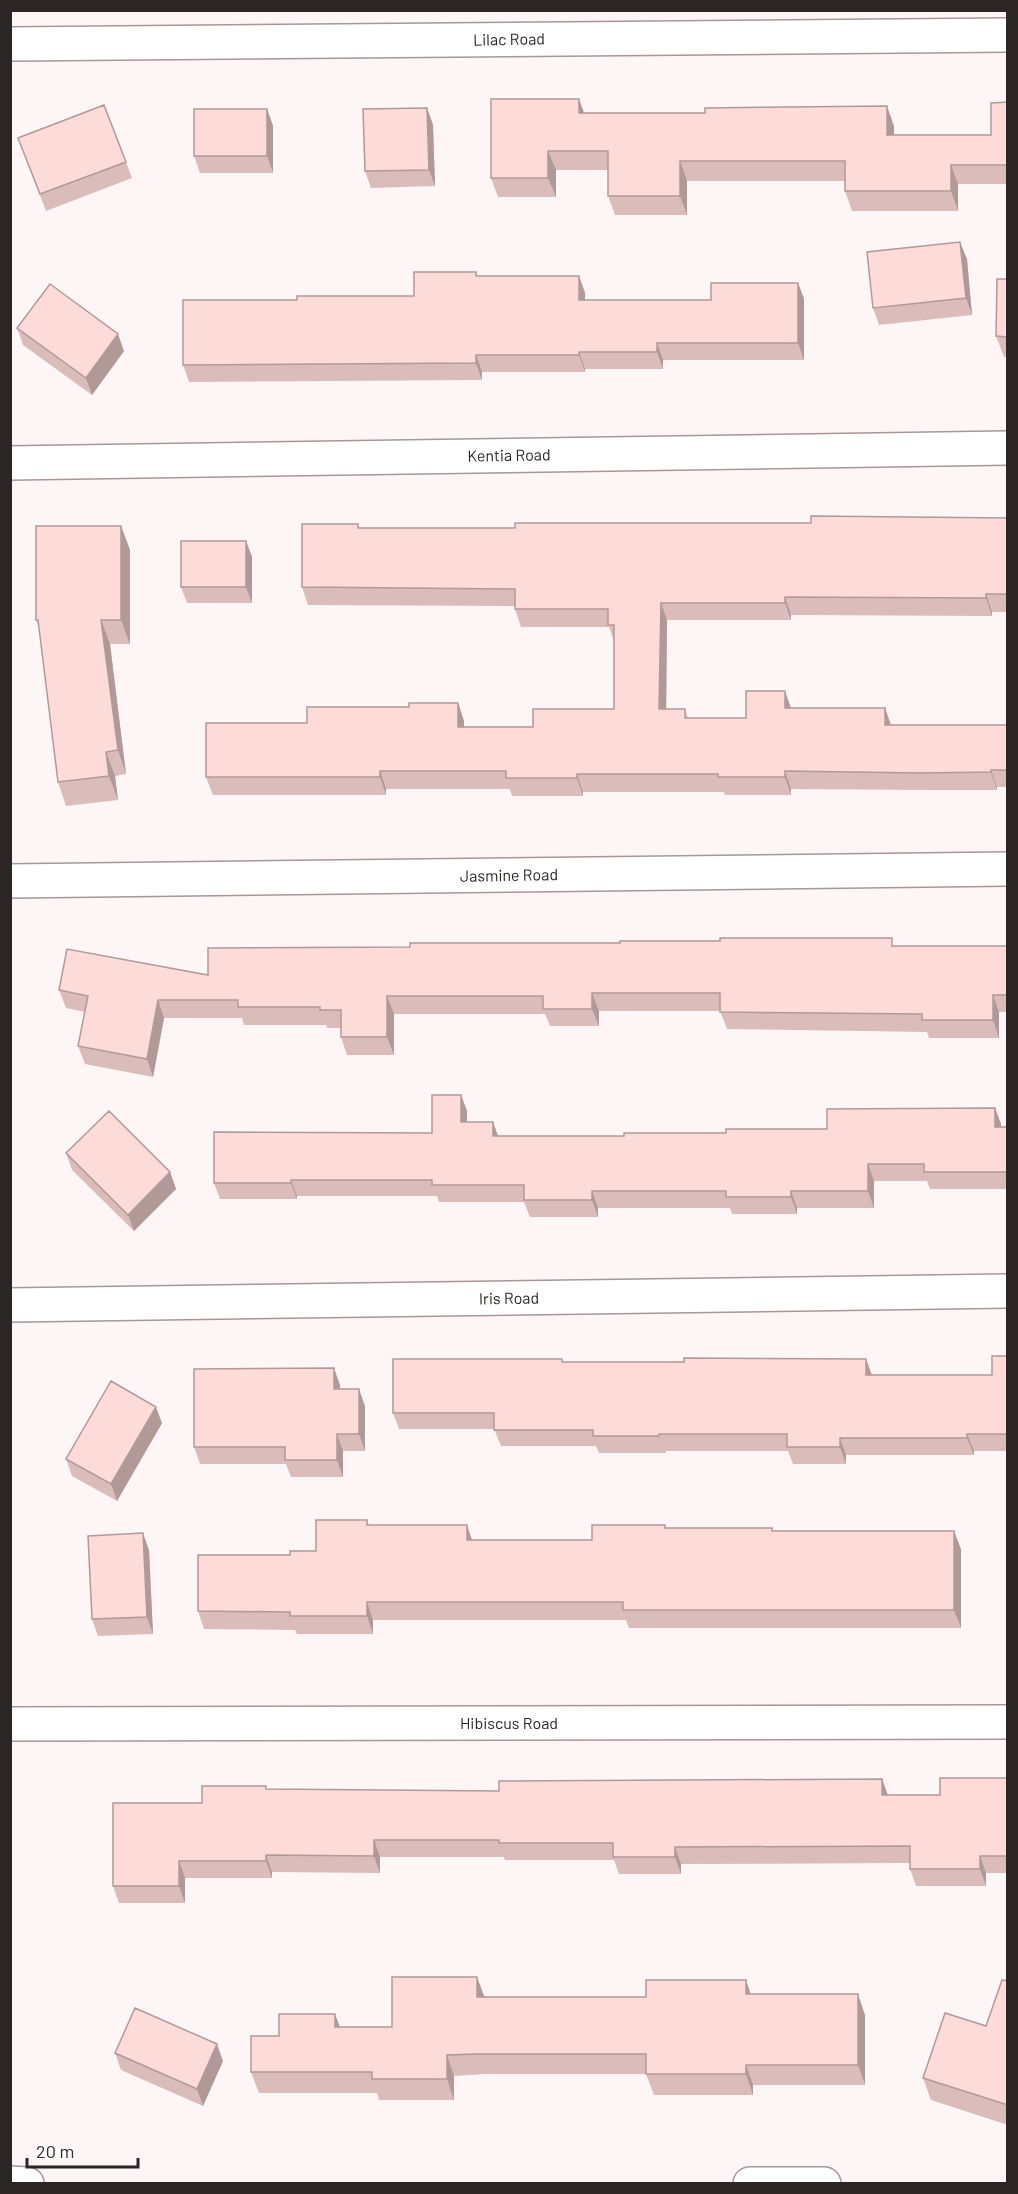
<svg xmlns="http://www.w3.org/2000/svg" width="1018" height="2194" font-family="Barlow,sans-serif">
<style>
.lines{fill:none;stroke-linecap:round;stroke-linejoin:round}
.minor-casing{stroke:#a79796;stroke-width:36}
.minor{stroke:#fff;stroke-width:33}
.wall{fill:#dabcbb}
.shaded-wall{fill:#b19998}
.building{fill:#fddbd9;stroke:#b19998;stroke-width:1.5}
.labels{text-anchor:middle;stroke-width:5;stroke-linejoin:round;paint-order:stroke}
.street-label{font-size:16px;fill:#2c2525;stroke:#fff}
</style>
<rect width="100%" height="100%" fill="#fef6f6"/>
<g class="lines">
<g class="minor-casing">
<path id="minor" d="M 10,44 L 1008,35
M 10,463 L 1008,448
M 10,881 L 1008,869
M 10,1305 L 1008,1291
M 10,1724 L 1008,1722
M 10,2183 L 27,2184
M 750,2184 L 824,2184"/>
</g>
<use href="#minor" class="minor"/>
</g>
<path class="wall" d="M 1008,102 L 1008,184 L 958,184 L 958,211 L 852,211 L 845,191 L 845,181 L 687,181 L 687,215 L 615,215 L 608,196 L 608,170 L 556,170 L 556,197 L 498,197 L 491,178 L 584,113 L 894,126 L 894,135 L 991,135 Z
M 104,105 L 132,178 L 46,211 L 18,138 Z
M 427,108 L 433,125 L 435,186 L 371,188 L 365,171 Z
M 267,109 L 273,126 L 273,173 L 200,173 L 194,156 Z
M 967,259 L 972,315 L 879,325 L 873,308 Z
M 476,272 L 477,276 L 579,276 L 585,293 L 585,300 L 711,300 L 798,283 L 804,299 L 804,360 L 663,360 L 663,369 L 585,369 L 585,372 L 482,372 L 482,380 L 189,382 L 183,365 L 297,300 L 414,296 Z
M 1008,279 L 1008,357 L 1004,357 L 996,336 Z
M 17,328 L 124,351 L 92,395 L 23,345 Z
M 1008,518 L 1008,612 L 992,612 L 992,616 L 791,615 L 791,620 L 667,620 L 666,709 L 685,709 L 688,718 L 746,718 L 791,708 L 885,708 L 891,725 L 1008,725 L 1008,787 L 997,787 L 997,790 L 926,790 L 791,789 L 791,795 L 725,795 L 724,792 L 583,792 L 583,796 L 512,796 L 510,789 L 386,789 L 386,795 L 213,795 L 206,777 L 307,723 L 409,707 L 458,703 L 464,721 L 464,727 L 533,727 L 614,709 L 614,641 L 609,627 L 521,627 L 515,609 L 515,606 L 308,605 L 302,587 L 360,528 L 515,528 L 811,523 Z
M 121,526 L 130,550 L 130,644 L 110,644 L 126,774 L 115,776 L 118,800 L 66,806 L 58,782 L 39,627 L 36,620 Z
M 246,541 L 252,557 L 252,603 L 187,603 L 181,587 Z
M 895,946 L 1008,946 L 1008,1012 L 999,1012 L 999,1038 L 929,1038 L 927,1032 L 727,1029 L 720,1011 L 599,1011 L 599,1026 L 550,1026 L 545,1014 L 394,1014 L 394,1055 L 347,1055 L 341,1037 L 341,1028 L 327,1028 L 326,1025 L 244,1025 L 242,1018 L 164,1018 L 153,1077 L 85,1064 L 78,1046 L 85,1012 L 66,1008 L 59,990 L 208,975 Z
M 461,1095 L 467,1111 L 467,1122 L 493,1122 L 498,1136 L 624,1136 L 827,1129 L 995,1108 L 1001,1124 L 1001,1127 L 1008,1127 L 1008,1189 L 930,1189 L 927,1181 L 874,1181 L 874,1208 L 797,1208 L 797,1214 L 732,1214 L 730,1208 L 598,1208 L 598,1217 L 530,1217 L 524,1202 L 439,1202 L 437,1196 L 297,1196 L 297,1199 L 220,1199 L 214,1183 L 432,1133 Z
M 66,1153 L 170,1172 L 176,1189 L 134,1231 L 72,1170 Z
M 1008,1356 L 1008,1451 L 974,1451 L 974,1455 L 846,1455 L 846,1464 L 793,1464 L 788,1451 L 666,1451 L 666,1453 L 599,1453 L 596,1446 L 501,1446 L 494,1429 L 399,1429 L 393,1413 L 564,1362 L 684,1362 L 866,1359 L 872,1375 L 992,1375 Z
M 340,1385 L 340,1389 L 365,1406 L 365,1451 L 343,1451 L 343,1477 L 291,1477 L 286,1464 L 200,1464 L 194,1447 Z
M 162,1423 L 117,1501 L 72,1476 L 66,1459 Z
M 367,1520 L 369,1525 L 472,1540 L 592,1540 L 666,1528 L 773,1531 L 961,1549 L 961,1628 L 629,1628 L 626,1620 L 373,1620 L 373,1634 L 297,1634 L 295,1630 L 204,1629 L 198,1611 L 290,1555 L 316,1551 Z
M 149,1550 L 153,1634 L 98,1636 L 92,1619 Z
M 1008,1778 L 1008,1873 L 986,1873 L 986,1886 L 916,1886 L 910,1869 L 910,1863 L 681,1864 L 681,1874 L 619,1874 L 614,1860 L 505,1860 L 504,1857 L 380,1857 L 380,1873 L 272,1872 L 272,1878 L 185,1878 L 185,1903 L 119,1903 L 113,1886 L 202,1803 L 267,1789 L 499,1791 L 882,1779 L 888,1795 L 940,1795 Z
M 1008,1981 L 1008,2125 L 931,2100 L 923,2078 L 986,2026 Z
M 751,1994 L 865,2015 L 865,2085 L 753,2085 L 753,2095 L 654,2095 L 646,2074 L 485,2074 L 454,2076 L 454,2100 L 379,2100 L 377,2093 L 259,2093 L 251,2072 L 279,2036 L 340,2027 L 392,2027 L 485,1997 L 646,1997 Z
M 115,2053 L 223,2061 L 203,2106 L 121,2070 Z"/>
<path class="shaded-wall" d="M 579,99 L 586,118 L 579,113 Z
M 887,106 L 894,126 L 894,155 L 887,135 Z
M 427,108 L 433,125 L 435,186 L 429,170 Z
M 267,109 L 273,126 L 273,173 L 267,156 Z
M 548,151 L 556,170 L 556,197 L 548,178 Z
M 680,161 L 687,181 L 687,215 L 680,196 Z
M 951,165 L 958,184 L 958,211 L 951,191 Z
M 960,242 L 967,259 L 972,315 L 966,298 Z
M 579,276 L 585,293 L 585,317 L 579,300 Z
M 798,283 L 804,299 L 804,360 L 798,343 Z
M 118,334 L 124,351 L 92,395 L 86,378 Z
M 657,343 L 663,360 L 663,369 L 657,352 Z
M 579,352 L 585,369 L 585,372 L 579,355 Z
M 476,355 L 482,372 L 482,380 L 476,363 Z
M 121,526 L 130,550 L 130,644 L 121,620 Z
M 246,541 L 252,557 L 252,603 L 246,587 Z
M 986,594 L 992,612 L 992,616 L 986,598 Z
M 785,597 L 791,615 L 791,620 L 785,603 Z
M 661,603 L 667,620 L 666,727 L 659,709 Z
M 101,620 L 110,644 L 126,774 L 118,750 Z
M 785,691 L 791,708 L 785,708 Z
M 458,703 L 464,721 L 464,745 L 458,727 Z
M 885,708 L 891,726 L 885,725 Z
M 106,752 L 115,776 L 118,800 L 109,776 Z
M 991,770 L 997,787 L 997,790 L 991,772 Z
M 380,771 L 386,789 L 386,795 L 380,777 Z
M 785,771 L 791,789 L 791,795 L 785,777 Z
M 577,774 L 583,792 L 583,796 L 577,778 Z
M 592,993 L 599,1011 L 599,1026 L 592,1009 Z
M 993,995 L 999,1012 L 999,1038 L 993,1020 Z
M 387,996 L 394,1014 L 394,1055 L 387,1037 Z
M 158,1000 L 164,1018 L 153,1077 L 147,1059 Z
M 461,1095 L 467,1111 L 467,1139 L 461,1122 Z
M 995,1108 L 1001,1124 L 1001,1144 L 995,1127 Z
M 493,1122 L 499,1139 L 493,1136 Z
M 868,1164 L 874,1181 L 874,1208 L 868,1191 Z
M 170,1172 L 176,1189 L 134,1231 L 128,1215 Z
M 291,1180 L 297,1196 L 297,1199 L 291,1183 Z
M 592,1191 L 598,1208 L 598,1217 L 592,1200 Z
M 791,1191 L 797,1208 L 797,1214 L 791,1197 Z
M 866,1359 L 872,1376 L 866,1375 Z
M 334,1368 L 340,1385 L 340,1406 L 334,1389 Z
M 359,1389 L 365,1406 L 365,1451 L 359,1434 Z
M 156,1407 L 162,1423 L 117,1501 L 111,1484 Z
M 337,1434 L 343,1451 L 343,1477 L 337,1460 Z
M 967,1434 L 974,1451 L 974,1455 L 967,1438 Z
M 840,1438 L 846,1455 L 846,1464 L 840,1447 Z
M 467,1525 L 473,1543 L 467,1540 Z
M 954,1531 L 961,1549 L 961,1628 L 954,1610 Z
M 143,1533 L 149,1550 L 153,1634 L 147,1617 Z
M 367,1602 L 373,1620 L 373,1634 L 367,1616 Z
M 882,1779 L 888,1796 L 882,1795 Z
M 374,1840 L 380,1857 L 380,1873 L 374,1856 Z
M 675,1847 L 681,1864 L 681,1874 L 675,1857 Z
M 266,1855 L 272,1872 L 272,1878 L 266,1861 Z
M 980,1856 L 986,1873 L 986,1886 L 980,1869 Z
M 179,1861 L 185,1878 L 185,1903 L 179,1886 Z
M 477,1977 L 485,1998 L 477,1997 Z
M 746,1980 L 753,2001 L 746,1994 Z
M 858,1994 L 865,2015 L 865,2085 L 858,2065 Z
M 335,2014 L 343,2035 L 335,2027 Z
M 217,2044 L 223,2061 L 203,2106 L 197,2089 Z
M 447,2055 L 454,2076 L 454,2100 L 447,2079 Z
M 746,2065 L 753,2085 L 753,2095 L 746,2074 Z"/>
<path class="building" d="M 491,99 L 579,99 L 579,113 L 705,113 L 705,108 L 887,106 L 887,135 L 991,135 L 991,103 L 1008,102 L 1008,165 L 951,165 L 951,191 L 845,191 L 845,161 L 680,161 L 680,196 L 608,196 L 608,151 L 548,151 L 548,178 L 491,178 Z
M 104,105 L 126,162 L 40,194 L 18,138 Z
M 427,108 L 429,170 L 365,171 L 363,109 Z
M 194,109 L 267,109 L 267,156 L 194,156 Z
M 960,242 L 966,298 L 873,308 L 867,252 Z
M 414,272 L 476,272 L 476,276 L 579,276 L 579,300 L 711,300 L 711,283 L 798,283 L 798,343 L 657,343 L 657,352 L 579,352 L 579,355 L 476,355 L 476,363 L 183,365 L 183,300 L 297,300 L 297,296 L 414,296 Z
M 997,279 L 1008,279 L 1008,337 L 996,336 Z
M 50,284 L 118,334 L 86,378 L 17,328 Z
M 811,516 L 1008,518 L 1008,594 L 986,594 L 986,598 L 785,597 L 785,603 L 661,603 L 659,709 L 685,709 L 685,718 L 746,718 L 746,691 L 785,691 L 785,708 L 885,708 L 885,725 L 1008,725 L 1008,770 L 991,770 L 991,772 L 920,773 L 785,771 L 785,777 L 718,777 L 718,774 L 577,774 L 577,778 L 506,778 L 506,771 L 380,771 L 380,777 L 206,777 L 206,723 L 307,723 L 307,707 L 409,707 L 409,703 L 458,703 L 458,727 L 533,727 L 533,709 L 614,709 L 614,625 L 608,625 L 608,609 L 515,609 L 515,589 L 302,587 L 302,524 L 358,524 L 358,528 L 515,528 L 515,523 L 811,523 Z
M 36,526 L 121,526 L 121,620 L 101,620 L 118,750 L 106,752 L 109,776 L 58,782 L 38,620 L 36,620 Z
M 181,541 L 246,541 L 246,587 L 181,587 Z
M 720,938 L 892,938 L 892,946 L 1008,946 L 1008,995 L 993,995 L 993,1020 L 922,1020 L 922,1014 L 720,1012 L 720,993 L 592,993 L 592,1009 L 543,1009 L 543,996 L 387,996 L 387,1037 L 341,1037 L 341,1010 L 320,1010 L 320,1007 L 238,1007 L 238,1000 L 158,1000 L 147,1059 L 78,1046 L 88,996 L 59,990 L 67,949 L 208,975 L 208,948 L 410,947 L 410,943 L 620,943 L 620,941 L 720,941 Z
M 432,1095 L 461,1095 L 461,1122 L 493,1122 L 493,1136 L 624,1136 L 624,1133 L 726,1133 L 726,1129 L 827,1129 L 827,1109 L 995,1108 L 995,1127 L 1008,1127 L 1008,1172 L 924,1172 L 924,1164 L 868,1164 L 868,1191 L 791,1191 L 791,1197 L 726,1197 L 726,1191 L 592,1191 L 592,1200 L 524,1200 L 524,1185 L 432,1185 L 432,1180 L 291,1180 L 291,1183 L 214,1183 L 214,1132 L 432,1133 Z
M 109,1111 L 170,1172 L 128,1215 L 66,1153 Z
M 992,1356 L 1008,1356 L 1008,1434 L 967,1434 L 967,1438 L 840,1438 L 840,1447 L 787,1447 L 787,1434 L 659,1434 L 659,1436 L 593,1436 L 593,1430 L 494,1430 L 494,1413 L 393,1413 L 393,1359 L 562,1359 L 562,1362 L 684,1362 L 684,1358 L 866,1359 L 866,1375 L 992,1375 Z
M 334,1368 L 334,1389 L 359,1389 L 359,1434 L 337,1434 L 337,1460 L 285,1460 L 285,1447 L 194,1447 L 194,1369 Z
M 111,1381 L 156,1407 L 111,1484 L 66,1459 Z
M 316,1520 L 367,1520 L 367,1525 L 467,1525 L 467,1540 L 592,1540 L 592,1525 L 665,1525 L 665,1528 L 772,1528 L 772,1531 L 954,1531 L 954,1610 L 623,1610 L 623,1602 L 367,1602 L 367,1616 L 290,1616 L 290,1612 L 198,1611 L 198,1555 L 290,1555 L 290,1551 L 316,1551 Z
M 143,1533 L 147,1617 L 92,1619 L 88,1536 Z
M 940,1778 L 1008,1778 L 1008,1856 L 980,1856 L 980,1869 L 910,1869 L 910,1846 L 675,1847 L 675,1857 L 613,1857 L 613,1843 L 499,1843 L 499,1840 L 374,1840 L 374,1856 L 266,1855 L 266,1861 L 179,1861 L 179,1886 L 113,1886 L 113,1803 L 202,1803 L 202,1786 L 266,1786 L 266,1789 L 499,1791 L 499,1781 L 882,1779 L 882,1795 L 940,1795 Z
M 392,1977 L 477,1977 L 477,1997 L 646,1997 L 646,1980 L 746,1980 L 746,1994 L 858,1994 L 858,2065 L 746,2065 L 746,2074 L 646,2074 L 646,2054 L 477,2054 L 447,2055 L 447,2079 L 372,2079 L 372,2072 L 251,2072 L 251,2036 L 279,2036 L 279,2014 L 335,2014 L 335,2027 L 392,2027 Z
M 1002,1980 L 1008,1981 L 1008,2105 L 923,2078 L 945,2013 L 986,2026 Z
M 135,2008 L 217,2044 L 197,2089 L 115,2053 Z"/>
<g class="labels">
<g class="street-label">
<text transform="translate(509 39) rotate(-1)" y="6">Lilac Road</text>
<text transform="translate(509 455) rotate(-1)" y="6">Kentia Road</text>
<text transform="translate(509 875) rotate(-1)" y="6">Jasmine Road</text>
<text transform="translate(509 1298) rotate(-1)" y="6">Iris Road</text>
<text x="509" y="1729">Hibiscus Road</text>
</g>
</g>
<rect width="1018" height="2194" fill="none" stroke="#2c2525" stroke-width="24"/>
<path d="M27 2158v9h111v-9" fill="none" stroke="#2c2525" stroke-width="3"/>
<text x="36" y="2158" font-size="18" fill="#2c2525" stroke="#ffffff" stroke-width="4.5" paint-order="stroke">20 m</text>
</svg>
